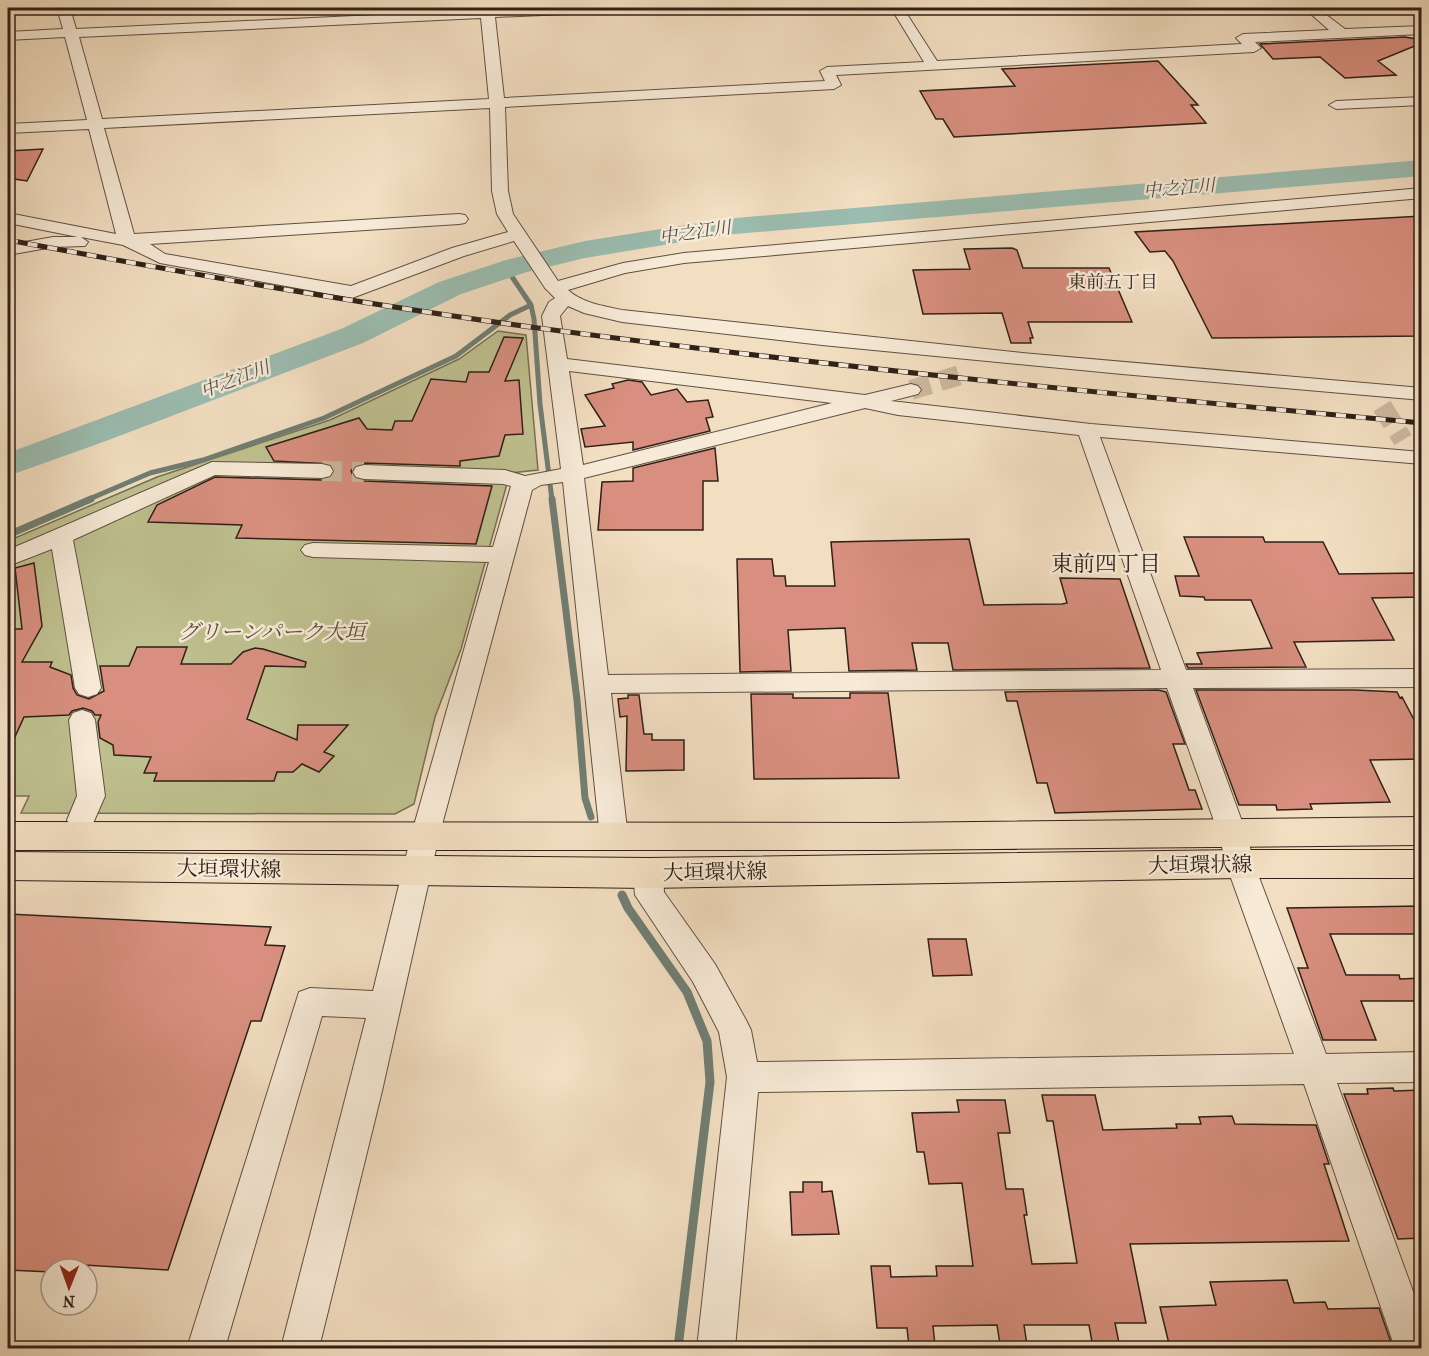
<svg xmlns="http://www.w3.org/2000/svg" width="1429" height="1356" font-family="'IM FELL French Canon','Noto Serif JP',serif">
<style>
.green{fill:#bfc08f;stroke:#787054;stroke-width:1.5}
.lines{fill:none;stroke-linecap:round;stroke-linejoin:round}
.stream-far2{stroke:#707e73;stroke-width:5}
.stream-far1{stroke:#707e73;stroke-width:7}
.stream{stroke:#707e73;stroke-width:9}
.river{fill:#9bbcb0;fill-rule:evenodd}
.building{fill:#d88f7f;stroke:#302018;stroke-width:1.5}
.minor-tunnel{stroke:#cbb89f;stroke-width:20;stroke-dasharray:20 10;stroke-linecap:butt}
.minor-casing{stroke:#605042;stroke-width:2}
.major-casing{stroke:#302018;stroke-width:2}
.minor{fill:#f7ead7;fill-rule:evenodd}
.major{fill:#f2dec1;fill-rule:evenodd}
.rail-casing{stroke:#302018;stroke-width:5}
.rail{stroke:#f7ead7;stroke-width:4;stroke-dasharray:10;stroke-linecap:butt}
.labels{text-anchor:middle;stroke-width:5;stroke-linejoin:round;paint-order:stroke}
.far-water-label{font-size:18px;font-style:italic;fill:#504f46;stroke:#f7ead7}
.far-neighbourhood-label{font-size:18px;fill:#302018;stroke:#f7ead7}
.park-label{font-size:21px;font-style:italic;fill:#5b503c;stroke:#f7ead7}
.street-label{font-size:21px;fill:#302018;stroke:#f7ead7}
.neighbourhood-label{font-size:22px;fill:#302018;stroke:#f7ead7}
</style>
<rect width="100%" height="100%" fill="#f2dec1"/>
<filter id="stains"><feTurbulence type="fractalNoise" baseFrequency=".00333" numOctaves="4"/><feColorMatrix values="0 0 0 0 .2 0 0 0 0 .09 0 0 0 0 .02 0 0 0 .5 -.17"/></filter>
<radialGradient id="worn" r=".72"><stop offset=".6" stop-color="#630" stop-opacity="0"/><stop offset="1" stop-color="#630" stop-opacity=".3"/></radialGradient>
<path class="green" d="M 498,331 L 526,335 L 538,470 L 510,473 L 461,649 L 435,717 L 414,804 L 395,814 L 21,813 L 29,796 L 8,796 L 8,541 L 157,477 L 330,420 L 459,359 Z"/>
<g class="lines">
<path class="stream-far2" d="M 506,268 L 531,305 L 534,319 L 540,404 L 552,500
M 87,500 L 150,473 L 203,460 L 324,418 L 456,356 L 510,315 L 531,305"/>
<path class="stream-far1" d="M 552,499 L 577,700 L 585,798 L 591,817
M 8,535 L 91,499"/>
<path class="stream" d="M 622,895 L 628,908 L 687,992 L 707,1041 L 710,1082 L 678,1348"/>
<path class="river" d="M 1422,160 L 1422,176 L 724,235 L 585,258 L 527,272 L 461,294 L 363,343 L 106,441 L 8,476 L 8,453 L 341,329 L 439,282 L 506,260 L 585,241 L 724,219 Z"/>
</g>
<path class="building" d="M 1405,37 L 1422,40 L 1422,43 L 1378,61 L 1396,75 L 1345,78 L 1320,57 L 1273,59 L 1260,44 Z
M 1158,61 L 1198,105 L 1191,105 L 1206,123 L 954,137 L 943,119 L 936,119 L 920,91 L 1015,86 L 1002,69 Z
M 43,149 L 27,181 L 8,178 L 8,151 Z
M 1422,216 L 1422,336 L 1212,338 L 1173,261 L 1165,251 L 1150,252 L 1135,232 Z
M 1012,248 L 1017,250 L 1023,268 L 1109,268 L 1132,322 L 1028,322 L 1033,338 L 1030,338 L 1031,343 L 1011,343 L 1002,313 L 923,314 L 913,270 L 970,269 L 964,249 Z
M 504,337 L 523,338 L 505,381 L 519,380 L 523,434 L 505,435 L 499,456 L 460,461 L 460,466 L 363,463 L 355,465 L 351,471 L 354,478 L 364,481 L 492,486 L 476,544 L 236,538 L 242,525 L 148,522 L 157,505 L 215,477 L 322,480 L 331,478 L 335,472 L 331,464 L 274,461 L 266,447 L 359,418 L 367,429 L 392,430 L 395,421 L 412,421 L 431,379 L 466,382 L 469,372 L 489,372 Z
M 628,380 L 642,382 L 651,395 L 677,389 L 687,402 L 708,400 L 713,417 L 706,418 L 710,431 L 633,450 L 633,442 L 585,447 L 581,429 L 605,426 L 585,395 L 614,388 L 612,384 Z
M 715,448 L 718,481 L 703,481 L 703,530 L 598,530 L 602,482 L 633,481 L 633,468 Z
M 1184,537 L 1263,537 L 1265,542 L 1323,542 L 1339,574 L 1422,573 L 1422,597 L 1372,598 L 1394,640 L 1294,642 L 1306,667 L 1188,668 L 1186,664 L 1202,664 L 1197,653 L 1272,648 L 1251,600 L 1205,600 L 1204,597 L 1180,596 L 1175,576 L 1199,576 Z
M 969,539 L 984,605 L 1062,604 L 1067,603 L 1060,578 L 1120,579 L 1150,668 L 953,670 L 948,643 L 912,643 L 917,670 L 849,671 L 845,628 L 788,630 L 791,671 L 740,672 L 737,559 L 772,559 L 774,576 L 785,576 L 786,586 L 835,586 L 831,542 Z
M 34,563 L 42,626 L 22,662 L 52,662 L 50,667 L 71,675 L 73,688 L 77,695 L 89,699 L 104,691 L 100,666 L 129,666 L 137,647 L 187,647 L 181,664 L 231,664 L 243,652 L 255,648 L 263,649 L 306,662 L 305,667 L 265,666 L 247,719 L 297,740 L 298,725 L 348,725 L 324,752 L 334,756 L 319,772 L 302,764 L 293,772 L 277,772 L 274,781 L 154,781 L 157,773 L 144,773 L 151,757 L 114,755 L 113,745 L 100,738 L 98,722 L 101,715 L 95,715 L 92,711 L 83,708 L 72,711 L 69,715 L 24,717 L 8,752 L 8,629 L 22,629 L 15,568 Z
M 1158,690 L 1166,692 L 1185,744 L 1173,744 L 1189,790 L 1195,790 L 1202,809 L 1055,813 L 1047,783 L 1037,783 L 1017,701 L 1007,701 L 1005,692 Z
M 1196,690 L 1355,690 L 1397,692 L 1400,698 L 1402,697 L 1422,735 L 1422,759 L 1370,760 L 1390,802 L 1310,804 L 1312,809 L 1277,810 L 1276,805 L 1239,805 Z
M 850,693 L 888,693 L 899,778 L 754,779 L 751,694 L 793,694 L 793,698 L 850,698 Z
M 628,695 L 639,695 L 644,734 L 652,734 L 652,740 L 684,740 L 684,770 L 626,771 L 627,716 L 620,717 L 618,699 L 628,698 Z
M 1422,906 L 1422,934 L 1330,934 L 1346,975 L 1399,975 L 1400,979 L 1422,978 L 1422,1001 L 1361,1001 L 1376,1040 L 1323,1040 L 1298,968 L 1308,968 L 1287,908 Z
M 8,914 L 271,927 L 265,945 L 285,946 L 261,1021 L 251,1021 L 168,1270 L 67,1264 L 65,1269 L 51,1269 L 51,1272 L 8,1270 Z
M 928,939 L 966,939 L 972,975 L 933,976 Z
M 1393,1088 L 1394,1091 L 1422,1090 L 1422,1238 L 1398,1239 L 1344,1094 L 1368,1094 L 1367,1089 Z
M 1042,1095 L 1095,1095 L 1103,1130 L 1177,1128 L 1176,1124 L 1201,1124 L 1199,1117 L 1232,1116 L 1235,1124 L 1316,1125 L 1329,1164 L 1324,1164 L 1349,1241 L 1130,1244 L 1146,1323 L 1115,1323 L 1119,1343 L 1092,1342 L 1089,1325 L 1024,1325 L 1027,1345 L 1000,1344 L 997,1325 L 933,1326 L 935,1345 L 909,1346 L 907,1328 L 877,1328 L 871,1266 L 890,1266 L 891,1277 L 937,1276 L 936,1266 L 973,1266 L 962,1183 L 929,1184 L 924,1152 L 917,1152 L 912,1113 L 959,1112 L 957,1100 L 1005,1100 L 1010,1133 L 998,1133 L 1006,1189 L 1023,1189 L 1027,1215 L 1024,1215 L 1032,1264 L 1077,1263 L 1053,1121 L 1047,1121 Z
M 803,1182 L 822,1182 L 822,1192 L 832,1191 L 839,1234 L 792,1235 L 790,1192 L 803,1192 Z
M 1287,1280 L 1294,1303 L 1325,1302 L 1328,1309 L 1379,1308 L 1393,1348 L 1170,1348 L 1160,1307 L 1216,1305 L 1210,1282 Z"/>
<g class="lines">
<path class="minor-tunnel" d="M 911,390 L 960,375
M 1382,406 L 1403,440
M 322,471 L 364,472"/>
<g class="minor-casing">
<path id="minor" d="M 57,8 L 70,8 L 76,29 L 481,10 L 481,8 L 493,8 L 494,10 L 618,8 L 612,12 L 495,17 L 504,98 L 825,81 L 820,71 L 827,67 L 924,62 L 891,8 L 903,8 L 937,61 L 1242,44 L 1236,38 L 1243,34 L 1329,30 L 1304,8 L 1317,8 L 1345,29 L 1422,26 L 1422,34 L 1255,42 L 1261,48 L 1254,52 L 836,75 L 841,85 L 834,89 L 505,107 L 508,191 L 513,214 L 558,281 L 623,263 L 684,253 L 1422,188 L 1422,198 L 684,263 L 625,273 L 568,290 C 582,303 604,306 622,310 L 1022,353 L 1422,388 L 1422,400 L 1122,374 L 822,345 L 622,322 L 584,313 L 568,306 L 560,316 L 567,359 L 865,395 L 911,384 L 918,386 L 921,390 L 918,394 L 891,401 L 1091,424 L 1422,452 L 1422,464 L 1100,437 L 1186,670 L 1422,669 L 1422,687 L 1193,688 L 1247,835 L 1254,864 L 1326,1054 L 1422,1052 L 1422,1082 L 1337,1083 L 1422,1316 L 1422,1348 L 1395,1348 L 1304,1084 L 758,1092 L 735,1348 L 697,1348 L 727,1077 L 719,1032 L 693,982 L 635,895 L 633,873 L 638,865 L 648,861 L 658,865 L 663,873 L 664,892 L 715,964 L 746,1020 L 751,1030 L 757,1062 L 1294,1054 L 1226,864 L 1219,835 L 1167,688 L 611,693 L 628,837 L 624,845 L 614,848 L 604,845 L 600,837 L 563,482 L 541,485 L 532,490 L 439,836 L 382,1091 L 319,1348 L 281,1348 L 366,1018 L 322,1016 L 225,1348 L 187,1348 L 299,992 L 310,988 L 373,991 L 411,836 L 489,562 L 313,557 L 305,555 L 301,550 L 305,545 L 313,543 L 493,547 L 511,486 L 503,484 L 364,479 L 356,477 L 353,472 L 356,467 L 364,465 L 505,470 L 525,476 L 561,469 L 542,316 L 549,302 L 555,298 L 545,288 L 514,241 L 464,256 L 352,298 L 160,263 L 123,245 L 81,237 L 88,242 L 85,246 L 53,247 L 8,255 L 8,245 L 53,237 L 78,237 L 8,223 L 8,213 L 116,234 L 89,129 L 8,133 L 8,124 L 87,120 L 65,37 L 8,40 L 8,32 L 63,29 ZM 481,18 L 489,99 L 102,119 L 79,37 ZM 490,108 L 492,191 L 497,214 L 508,232 L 452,248 L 351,286 L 165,254 L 150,244 L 459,224 L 465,223 L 468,219 L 465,215 L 459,214 L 134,234 L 104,128 ZM 569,371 L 832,403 L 583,465 ZM 865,408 L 898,415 L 1079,435 L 1161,670 L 608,675 L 584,478 Z
M 1422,97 L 1422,105 L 1336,109 L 1329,105 L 1336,101 Z
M 212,462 L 322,464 L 330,466 L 333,471 L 330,476 L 322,478 L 215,475 L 73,540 L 101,688 L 97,694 L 88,697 L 79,694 L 75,688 L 52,549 L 8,566 L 8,550 Z
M 82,710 L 91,713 L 95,720 L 105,796 L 91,828 L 81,831 L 71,828 L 67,820 L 77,796 L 69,720 L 73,713 Z"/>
</g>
<g class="major-casing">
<path id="major" d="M 1422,817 L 1422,845 L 891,850 L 8,850 L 8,822 L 891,823 Z
M 1240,850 L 1422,850 L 1422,878 L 1240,878 L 648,888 L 8,880 L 8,852 L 648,858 Z"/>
</g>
<use href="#minor" class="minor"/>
<use href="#major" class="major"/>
<g class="rail-casing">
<path id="rail" d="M 8,240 C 184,273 361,304 538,328 C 832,367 1127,396 1422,423"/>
</g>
<use href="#rail" class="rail"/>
</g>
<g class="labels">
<g class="far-water-label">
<text transform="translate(1179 188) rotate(-5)" y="6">中之江川</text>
<text transform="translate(695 232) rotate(-8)" y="6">中之江川</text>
<text transform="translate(235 379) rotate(-21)" y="6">中之江川</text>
</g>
<g class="far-neighbourhood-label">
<text x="1113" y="288">東前五丁目</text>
</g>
<g class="park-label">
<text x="272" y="639">グリーンパーク大垣</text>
</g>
<g class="street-label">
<text transform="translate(1200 865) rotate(-1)" y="7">大垣環状線</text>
<text transform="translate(229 869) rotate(1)" y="7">大垣環状線</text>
<text transform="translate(715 872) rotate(-1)" y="7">大垣環状線</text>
</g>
<g class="neighbourhood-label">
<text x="1106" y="571">東前四丁目</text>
</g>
</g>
<rect width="1429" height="1356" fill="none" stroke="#f2dec1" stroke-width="30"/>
<rect x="9" y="9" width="1411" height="1338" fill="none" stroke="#302018" stroke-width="3"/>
<rect x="15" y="15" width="1399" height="1326" fill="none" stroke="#302018" stroke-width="1.5"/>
<g transform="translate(69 1287) rotate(181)"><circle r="28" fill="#f7ead7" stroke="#a7998b" stroke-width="1.5"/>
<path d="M0-4.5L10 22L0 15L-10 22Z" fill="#8f2418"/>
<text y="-9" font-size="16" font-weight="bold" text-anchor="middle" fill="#302018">N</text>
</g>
<rect width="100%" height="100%" filter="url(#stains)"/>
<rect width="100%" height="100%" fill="url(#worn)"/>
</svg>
